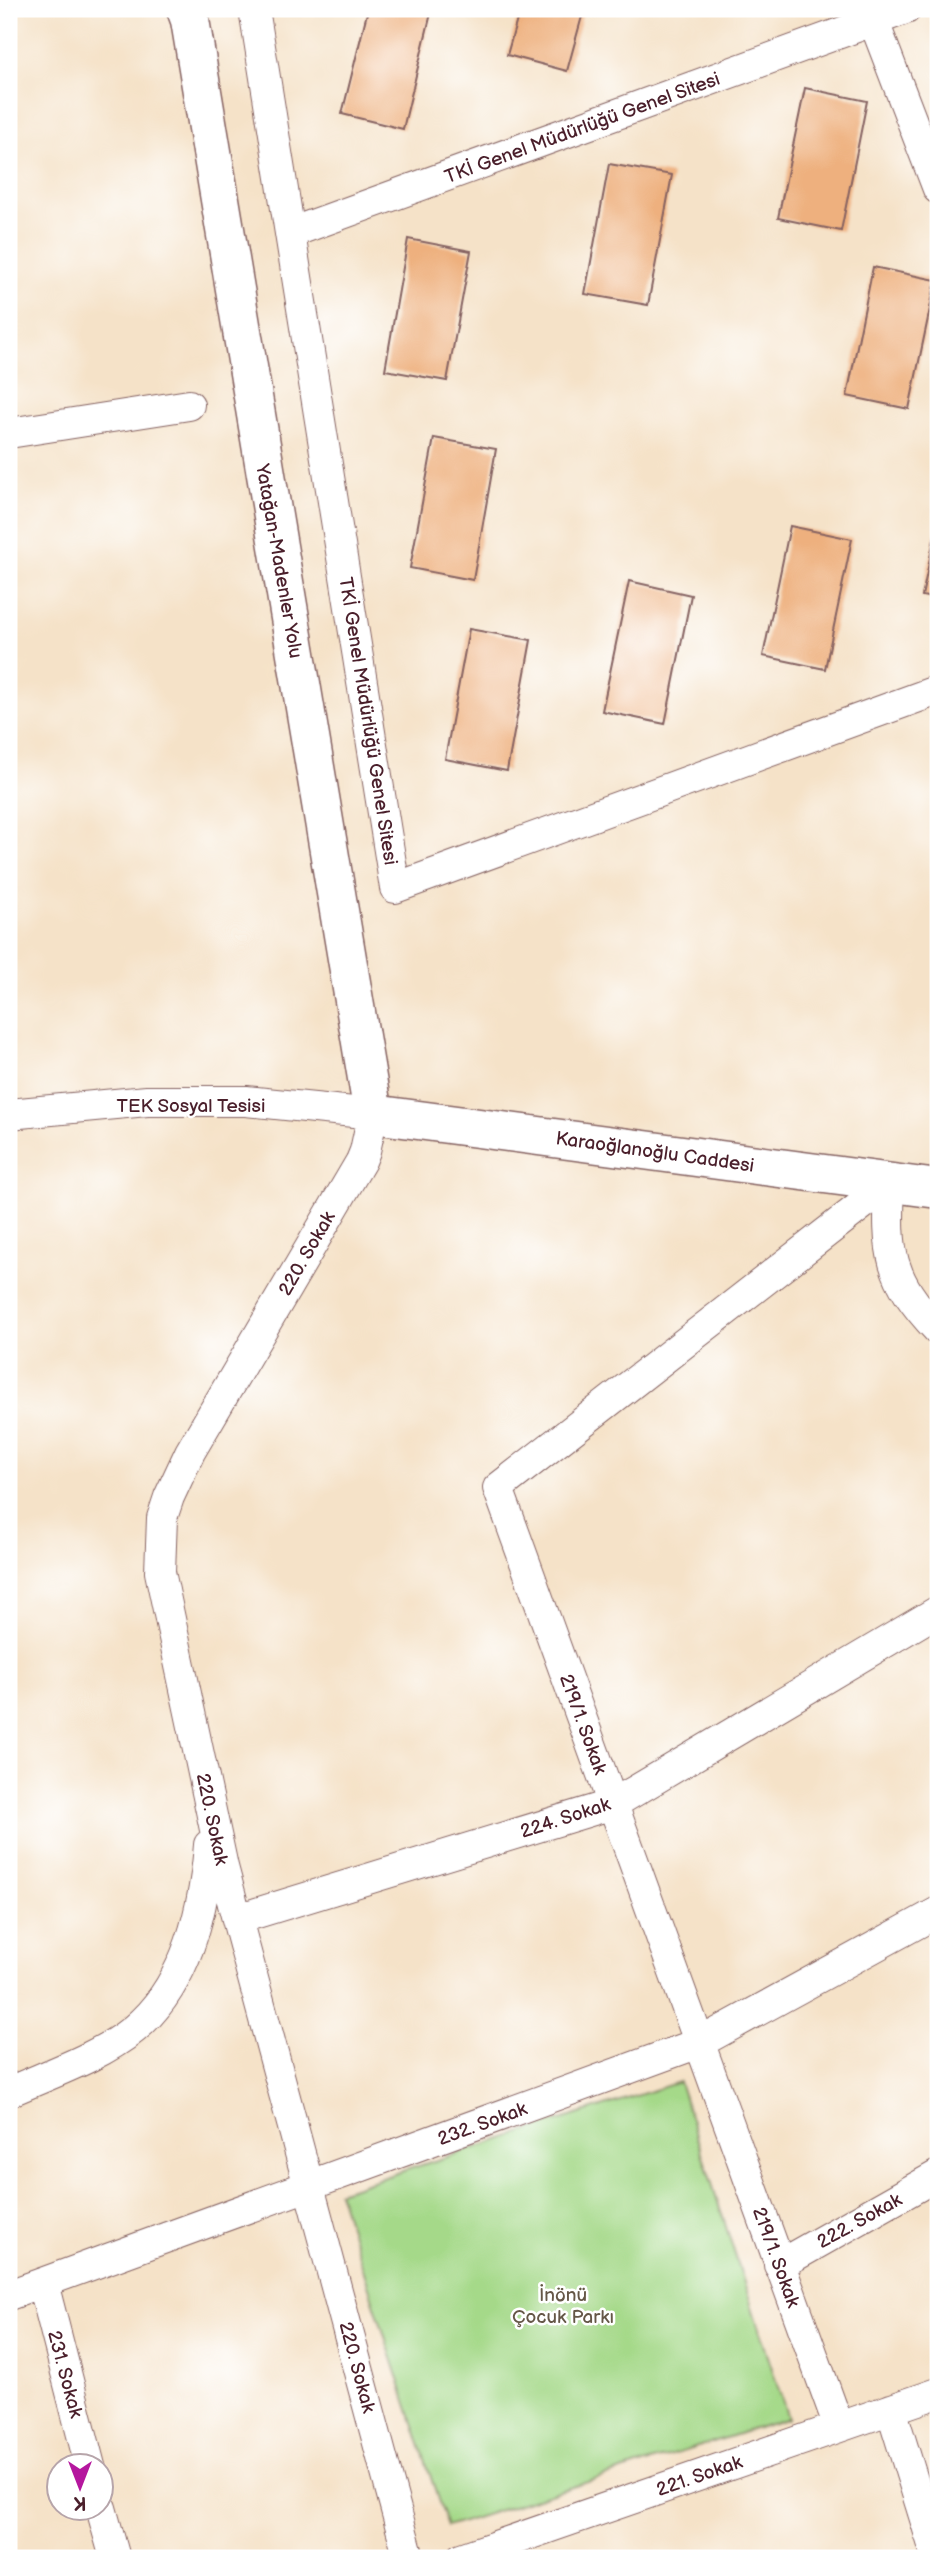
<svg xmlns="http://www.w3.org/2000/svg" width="947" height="2567" font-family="'Balsamiq Sans',sans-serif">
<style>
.park{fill:#a5d989;stroke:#787c5a;stroke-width:2}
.building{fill:#eeb07e}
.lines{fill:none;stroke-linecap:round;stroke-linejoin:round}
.street-casing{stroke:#866362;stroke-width:32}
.secondary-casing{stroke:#866362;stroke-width:41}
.street{stroke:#fff;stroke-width:30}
.secondary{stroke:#fff;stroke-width:38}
.labels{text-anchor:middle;stroke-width:5;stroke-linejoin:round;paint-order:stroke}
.street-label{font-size:19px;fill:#4a1f2b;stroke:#fff}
.park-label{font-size:19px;fill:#655747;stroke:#fff}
</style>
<rect width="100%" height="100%" fill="#fff"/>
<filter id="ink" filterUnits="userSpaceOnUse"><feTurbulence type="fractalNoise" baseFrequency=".0143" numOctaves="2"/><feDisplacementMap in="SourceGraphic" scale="14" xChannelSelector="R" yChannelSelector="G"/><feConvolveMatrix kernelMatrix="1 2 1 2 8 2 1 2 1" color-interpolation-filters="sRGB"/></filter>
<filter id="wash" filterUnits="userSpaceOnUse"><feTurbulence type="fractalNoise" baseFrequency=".00686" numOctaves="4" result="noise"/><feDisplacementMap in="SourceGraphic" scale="28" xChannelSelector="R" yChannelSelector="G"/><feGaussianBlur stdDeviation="1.57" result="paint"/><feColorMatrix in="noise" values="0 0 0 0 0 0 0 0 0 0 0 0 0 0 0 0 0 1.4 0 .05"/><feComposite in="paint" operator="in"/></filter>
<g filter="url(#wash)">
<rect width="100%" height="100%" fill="#f5e2c8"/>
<path class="park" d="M 679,2082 L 788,2418 L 447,2527 L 338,2192 Z"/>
<g id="blocks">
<path class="building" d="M 368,9 L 432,9 L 403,129 L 342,114 Z
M 520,9 L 584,9 L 567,71 L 507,55 Z
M 805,88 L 867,101 L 841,231 L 778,218 Z
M 609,164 L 672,175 L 648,305 L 585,294 Z
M 408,239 L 471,251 L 447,381 L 385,370 Z
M 873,267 L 936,280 L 909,409 L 847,396 Z
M 434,438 L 496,449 L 473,580 L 410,568 Z
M 937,525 L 938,525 L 938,599 L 922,596 Z
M 790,526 L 852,539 L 825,669 L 763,656 Z
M 629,581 L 691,595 L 665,724 L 602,711 Z
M 469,629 L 531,640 L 507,771 L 445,759 Z"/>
</g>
</g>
<g filter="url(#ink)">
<use href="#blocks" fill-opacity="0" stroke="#866362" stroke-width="2"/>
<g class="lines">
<g class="street-casing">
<path id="street" d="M 254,9 L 395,888 L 938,690
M 869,9 L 938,189
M 290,233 L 906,9
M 9,433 L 189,405
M 9,1114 L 147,1101 L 246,1101 L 373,1114 L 365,1151 L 361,1161 L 190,1452 L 169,1497 L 162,1518 L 160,1572 L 223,1867 L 409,2558
M 890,1183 C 887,1253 888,1277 938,1330
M 237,1919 L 613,1804 L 938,1611
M 9,2092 C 49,2074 100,2057 134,2029 C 187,1985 204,1910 209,1845
M 779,2265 L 938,2175
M 43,2283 L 90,2466
M 9,2295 L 699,2043 L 938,1912
M 891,2409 L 937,2558
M 839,2427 L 498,1488 L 890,1183
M 101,2508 L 115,2558
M 461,2558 L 938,2393"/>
</g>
<g class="secondary-casing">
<path id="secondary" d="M 186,9 L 190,20 L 373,1114 L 938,1189"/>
</g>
<use href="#street" class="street"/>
<use href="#secondary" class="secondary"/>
</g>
</g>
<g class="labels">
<g class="street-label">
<text transform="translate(582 127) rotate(-20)" y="7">TKİ Genel Müdürlüğü Genel Sitesi</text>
<text transform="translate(280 561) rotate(80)" y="7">Yatağan-Madenler Yolu</text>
<text transform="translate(369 721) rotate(81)" y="7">TKİ Genel Müdürlüğü Genel Sitesi</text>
<text x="191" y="1112">TEK Sosyal Tesisi</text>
<text transform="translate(655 1151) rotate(8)" y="7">Karaoğlanoğlu Caddesi</text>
<text transform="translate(306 1253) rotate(-60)" y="7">220. Sokak</text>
<text transform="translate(584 1724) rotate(70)" y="7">219/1. Sokak</text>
<text transform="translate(565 1817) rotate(-18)" y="7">224. Sokak</text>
<text transform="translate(213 1819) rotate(78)" y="7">220. Sokak</text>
<text transform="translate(482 2123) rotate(-20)" y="7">232. Sokak</text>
<text transform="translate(859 2220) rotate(-29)" y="7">222. Sokak</text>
<text transform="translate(777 2257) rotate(70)" y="7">219/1. Sokak</text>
<text transform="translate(358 2367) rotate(75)" y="7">220. Sokak</text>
<text transform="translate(66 2374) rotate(75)" y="7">231. Sokak</text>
<text transform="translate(699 2475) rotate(-19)" y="7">221. Sokak</text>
</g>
<g class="park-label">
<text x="563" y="2301">İnönü<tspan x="563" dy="22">Çocuk Parkı</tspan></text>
</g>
</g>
<rect width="947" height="2567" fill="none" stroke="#fff" stroke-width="35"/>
<g transform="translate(80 2487) rotate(180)"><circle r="33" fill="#ffffff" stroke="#b7a5aa" stroke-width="2"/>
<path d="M0-5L12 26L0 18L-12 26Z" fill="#b5179e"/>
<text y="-10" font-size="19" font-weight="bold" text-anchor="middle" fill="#4a1f2b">K</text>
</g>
</svg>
